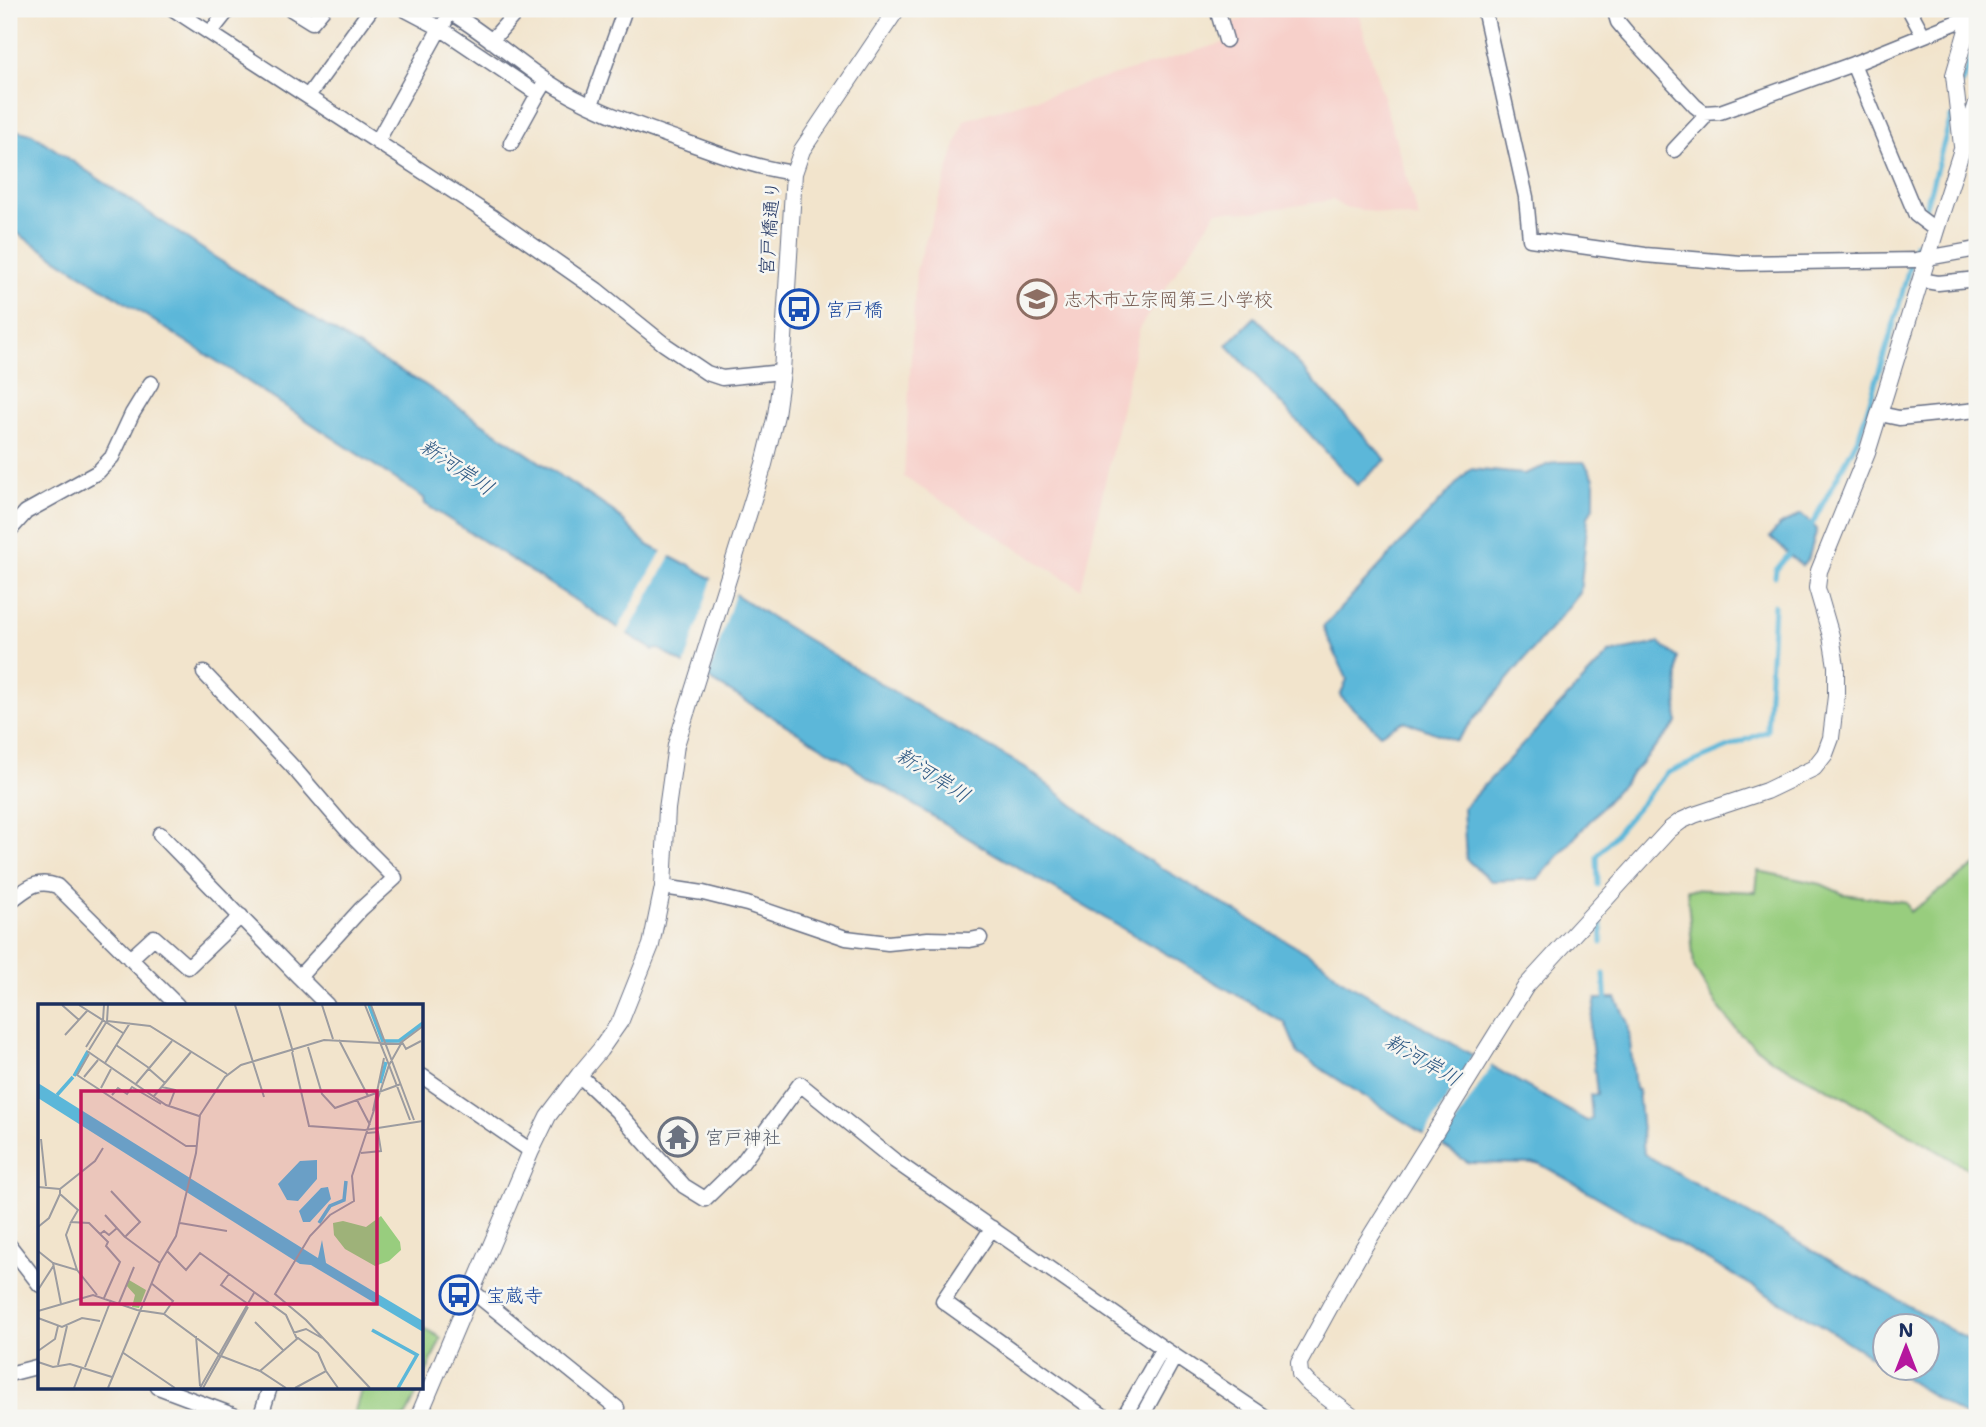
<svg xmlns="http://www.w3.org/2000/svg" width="1986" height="1427" font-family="'Shantell Sans','Klee One',sans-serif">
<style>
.built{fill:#f7d0ca}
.green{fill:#98cd7e;stroke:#5a7e6e;stroke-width:2}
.water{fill:#5bb7d9;stroke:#3b739c;stroke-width:2}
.pier{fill:#f2e4cc}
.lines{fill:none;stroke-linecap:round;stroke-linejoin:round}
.stream{stroke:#5bb7d9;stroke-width:5}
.minor-casing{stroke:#666e84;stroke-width:17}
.tertiary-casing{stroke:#666e84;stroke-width:18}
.minor{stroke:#fff;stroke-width:14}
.tertiary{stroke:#fff;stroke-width:16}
.labels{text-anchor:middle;stroke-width:5;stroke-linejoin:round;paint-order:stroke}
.street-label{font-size:19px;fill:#1b2f5e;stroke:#f6f6f2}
.education-label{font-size:19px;fill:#785e54;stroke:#f6f6f2;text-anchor:start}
.transit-label{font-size:19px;fill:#164399;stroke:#f6f6f2;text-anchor:start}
.worship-label{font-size:19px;fill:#5b616d;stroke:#f6f6f2;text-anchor:start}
.water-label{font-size:21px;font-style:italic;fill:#2e5883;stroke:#f6f6f2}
.inset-river{fill:none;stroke:#5bb7d9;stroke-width:3.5}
.inset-road{fill:none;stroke:#9c9ca0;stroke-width:2}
.view{fill:#c2185b;fill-opacity:0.15;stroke:#c2185b;stroke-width:3.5}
.inset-edge{fill:none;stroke:#1b2f5e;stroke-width:3.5}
</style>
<rect width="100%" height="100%" fill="#f6f6f2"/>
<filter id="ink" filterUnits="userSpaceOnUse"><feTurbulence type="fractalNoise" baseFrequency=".0143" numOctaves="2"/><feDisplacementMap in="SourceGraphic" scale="14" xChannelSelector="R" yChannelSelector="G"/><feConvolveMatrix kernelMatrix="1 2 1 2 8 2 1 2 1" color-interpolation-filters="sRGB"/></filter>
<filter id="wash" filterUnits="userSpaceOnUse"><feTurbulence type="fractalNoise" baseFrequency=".00686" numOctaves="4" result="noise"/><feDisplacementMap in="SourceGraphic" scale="28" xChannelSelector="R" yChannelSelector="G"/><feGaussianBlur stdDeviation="1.57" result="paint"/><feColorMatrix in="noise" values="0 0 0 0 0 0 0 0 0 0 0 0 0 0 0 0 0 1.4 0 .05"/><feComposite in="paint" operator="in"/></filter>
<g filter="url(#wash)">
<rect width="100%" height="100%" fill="#f2e4cc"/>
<path class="built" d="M 1278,9 L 1357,9 L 1419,219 L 1343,207 L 1333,200 L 1253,212 L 1217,211 L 1140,327 L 1081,589 L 904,477 L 916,271 L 964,120 L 1236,39 L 1233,22 Z"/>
<path class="green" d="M 1977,864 L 1977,1171 L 1974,1172 L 1848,1099 L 1772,1060 L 1740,1034 L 1717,1006 L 1694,967 L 1687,889 L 1756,892 L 1758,871 L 1821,884 L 1843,894 L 1906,902 L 1910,912 Z
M 422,1327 L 441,1338 L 422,1383 Z
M 362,1387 L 420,1387 L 405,1418 L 353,1418 Z"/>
<path class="water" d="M 9,129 L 32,134 L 216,258 L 377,358 L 424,384 L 614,512 L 646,544 L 682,563 L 688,564 L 780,623 L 936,717 L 1025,767 L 1129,849 L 1322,962 L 1342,980 L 1587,1121 L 1592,1118 L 1590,1095 L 1597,1094 L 1590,1028 L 1596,999 L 1604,999 L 1606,1003 L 1608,998 L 1616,998 L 1628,1023 L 1635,1089 L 1638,1090 L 1644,1154 L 1977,1345 L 1977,1418 L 1968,1418 L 1888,1368 L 1926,1368 L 1926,1326 L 1884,1326 L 1884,1365 L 1824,1327 L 1540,1164 L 1469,1163 L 1298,1054 L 1285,1023 L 981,846 L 857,770 L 851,764 L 659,649 L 653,650 L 425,504 L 424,498 L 232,371 L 9,228 Z
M 1255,317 L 1386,460 L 1357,485 L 1227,345 Z
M 1556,462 L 1584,462 L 1594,478 L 1594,505 L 1588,517 L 1580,593 L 1456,741 L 1404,721 L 1380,734 L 1340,696 L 1347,679 L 1323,627 L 1470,469 L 1524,474 Z
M 1801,514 L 1817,529 L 1808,560 L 1802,566 L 1770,537 L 1779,526 Z
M 1659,643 L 1678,658 L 1677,723 L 1538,879 L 1491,881 L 1466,859 L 1463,808 L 1609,653 Z"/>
<path class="pier" d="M 663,549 L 672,554 L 626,636 L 617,631 Z
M 713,576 L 736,591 L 707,681 L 684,667 Z
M 1475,1052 L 1493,1063 L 1440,1149 L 1423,1138 Z"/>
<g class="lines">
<path class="stream" d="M 1962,84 L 1977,39
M 1926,206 L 1951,117
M 1810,528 L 1859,436 L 1897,313 L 1915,244
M 1775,576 L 1776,570 L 1793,549
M 1598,885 L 1597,856 L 1667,773 L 1767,731 L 1774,605
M 1601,924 L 1602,943
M 1604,974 L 1606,1009"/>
</g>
</g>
<g filter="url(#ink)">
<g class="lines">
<g class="minor-casing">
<path id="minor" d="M 173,9 L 491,216 L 597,290 L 664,344 L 707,373 L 722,378 L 782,372
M 291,9 L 312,22 L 323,9
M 404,9 L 440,28 L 538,94 L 546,81
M 445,9 C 480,29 511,57 545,80 C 588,109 638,125 686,142 C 722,155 756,168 794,173
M 1217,9 L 1226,40
M 1484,9 L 1526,197 L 1530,239 L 1645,255 L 1741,263 L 1916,260 L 1977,249
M 1614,9 L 1618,22 L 1628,34 L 1695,106 L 1704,113 L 1720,112 L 1853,64 L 1977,14
M 1909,9 L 1923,35
M 210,33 L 229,9
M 491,41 L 519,9
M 1853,64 L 1916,215 L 1936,230
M 308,96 L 371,9
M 591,105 L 625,9
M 377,142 L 440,28 L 445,22
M 511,143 L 538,94
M 1674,150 L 1703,119 L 1704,113
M 1920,280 L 1938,283 L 1977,279
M 1880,414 L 1899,418 L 1977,410
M 9,531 L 26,512 L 98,472 L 112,457 L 132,414 L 151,383
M 204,673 L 292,766 L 346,829 L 395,878 L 361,909 L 299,977 L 327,1005
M 160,834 L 299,977
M 663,887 L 703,893 L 747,904 L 846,938 L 888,943 L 928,939 L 970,940 L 980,938
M 9,902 C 26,890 35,878 57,886 L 177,1005
M 130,959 L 154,937 L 188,967 L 241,916
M 579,1075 L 617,1111 L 684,1186 L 705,1199 L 742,1163 L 800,1084 L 895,1161 L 1163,1348 L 1267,1418
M 422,1076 L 531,1151
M 992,1228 L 943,1301 L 1106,1418
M 9,1245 L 40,1285
M 472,1291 L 617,1408 L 610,1418
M 9,1374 L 40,1366
M 158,1387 L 241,1418
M 196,1418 L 202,1405
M 260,1418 L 270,1387
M 1123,1418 L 1163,1348
M 1141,1418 L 1175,1356"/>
</g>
<g class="tertiary-casing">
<path id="tertiary" d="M 1962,146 L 1954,75 L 1973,9
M 418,1418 L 531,1151 L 548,1116 L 579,1075 L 600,1050 L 621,1020 L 651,945 L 663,887 L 667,809 L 676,745 L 764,464 L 776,415 L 782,372 L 794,173 L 802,150 L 897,9
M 1354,1418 L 1309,1384 L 1300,1374 L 1299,1363 L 1338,1292 L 1362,1250 L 1526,986 L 1669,830 L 1681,821 L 1694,815 L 1766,791 L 1814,768 L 1825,754 L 1831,738 L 1836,696 L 1836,666 L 1831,636 L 1817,588 L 1819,571 L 1867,453 L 1936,230 L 1977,103"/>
</g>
<use href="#minor" class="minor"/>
<use href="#tertiary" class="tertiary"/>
</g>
</g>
<defs>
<g id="school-ring" transform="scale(2.0125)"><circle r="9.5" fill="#f6f6f2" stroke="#8d6e63" stroke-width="1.5"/><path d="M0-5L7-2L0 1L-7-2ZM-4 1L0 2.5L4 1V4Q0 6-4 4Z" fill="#8d6e63"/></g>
<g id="bus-ring" transform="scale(2.0125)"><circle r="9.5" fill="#f6f6f2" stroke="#1a4fb4" stroke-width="1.5"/><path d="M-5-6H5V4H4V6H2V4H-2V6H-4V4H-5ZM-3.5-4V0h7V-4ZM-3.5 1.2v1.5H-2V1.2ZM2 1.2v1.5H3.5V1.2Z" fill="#1a4fb4"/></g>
<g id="temple-ring" transform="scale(2.0125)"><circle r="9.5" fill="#f6f6f2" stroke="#6b7280" stroke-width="1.5"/><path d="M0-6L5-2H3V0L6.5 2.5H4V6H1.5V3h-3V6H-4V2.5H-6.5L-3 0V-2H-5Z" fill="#6b7280"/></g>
</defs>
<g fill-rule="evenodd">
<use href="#school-ring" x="1037" y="299"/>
<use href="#bus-ring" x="799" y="309"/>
<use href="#temple-ring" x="678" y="1137"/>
<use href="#bus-ring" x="459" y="1295"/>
</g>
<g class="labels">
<g class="street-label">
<text transform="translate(769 228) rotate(-86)" y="7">宮戸橋通り</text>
</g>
<g class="education-label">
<text x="1064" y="306">志木市立宗岡第三小学校</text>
</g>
<g class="transit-label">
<text x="826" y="316">宮戸橋</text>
<text x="486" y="1302">宝蔵寺</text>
</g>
<g class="worship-label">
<text x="705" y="1144">宮戸神社</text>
</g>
<g class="water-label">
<text transform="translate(457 467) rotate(34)" y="7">新河岸川</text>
<text transform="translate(933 775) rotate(33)" y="7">新河岸川</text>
<text transform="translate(1423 1060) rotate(30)" y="7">新河岸川</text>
</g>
</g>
<g transform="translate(38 1004)">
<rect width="385" height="385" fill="#f2e4cc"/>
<path d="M 343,212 L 362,238 L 363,246 L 351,257 L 337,262 L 307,245 L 296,231 L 295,219 L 305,217 L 328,223 ZM 91,276 L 108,286 L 101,304 L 94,303 L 97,291 L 88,281 Z" fill="#98cd7e"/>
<path d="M 0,79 L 280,254 L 284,236 L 288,259 L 385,317 L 385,328 L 273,261 L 262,260 L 0,94 ZM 279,156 L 279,175 L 260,197 L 249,196 L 240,180 L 262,157 ZM 290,183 L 293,195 L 272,218 L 265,218 L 261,207 L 283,184 Z" fill="#5bb7d9"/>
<path class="inset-river" d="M 331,1 L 345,38M 346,37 L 361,37 L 385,19M 36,72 L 50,47M 342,79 L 348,58M 19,91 L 35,73M 281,219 L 292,202 L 306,196 L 308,177M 334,326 L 379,351 L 360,384"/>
<path class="inset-road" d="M 24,1 L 41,16M 41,1 L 85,29M 197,1 L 226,93M 241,1 L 255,48M 284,1 L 295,35M 327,1 L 351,61 L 314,172 L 316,197 L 292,211 L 272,232 L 237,290 L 268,316 L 332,384M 333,1 L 376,116M 69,17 L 112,22 L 189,70M 27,31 L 49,7M 301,36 L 330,92M 78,41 L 111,64M 48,43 L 65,16 L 66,1M 270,43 L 284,90 L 297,104 L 363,80M 51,46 L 69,17 L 70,1M 49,47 L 128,101 L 161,112M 254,48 L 271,122 L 327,126 L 385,117M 51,50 L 39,71 L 148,142 L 158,142M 67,59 L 92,19M 111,65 L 127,79M 46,73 L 60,56M 97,81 L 134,37M 124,83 L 137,86 L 131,102M 63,84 L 73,65M 74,91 L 80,84 L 89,90 L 94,83 L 123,100M 116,92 L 153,48M 319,96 L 332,121M 335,107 L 346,54M 372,116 L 351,61 L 364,38 L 368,45 L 383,37M 3,135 L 8,182M 323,149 L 343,147 L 340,128 L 329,129M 0,183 L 22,185M 73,187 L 102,218 L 87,233 L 122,259M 22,190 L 22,185 L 57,157 L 65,144M 67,211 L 87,233M 33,218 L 28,231 L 39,266M 142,219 L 189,227M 0,223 L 11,214 L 22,190 L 40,206 L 33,218 L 51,219 L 70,238 L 68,242 L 82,258 L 66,294M 62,230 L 66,227 L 71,231 L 79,224M 0,247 L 15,259 L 23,300M 129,247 L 148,266 L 162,249 L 248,311 L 259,335M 15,259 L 39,266 L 59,291M 191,270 L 183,281 L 210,300M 113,279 L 135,297 L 126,310M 0,286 L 16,261M 81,299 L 96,263M 0,307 L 55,291 L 99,306 L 126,310 L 183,352 L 222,367 L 248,384M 0,314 L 24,323 L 44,314 L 62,317M 217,318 L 245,346M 255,329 L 268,325 L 284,334M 158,332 L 162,382M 0,347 L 17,335 L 20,322M 84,348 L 137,384M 0,358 L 15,363 L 32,360 L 74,373M 20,361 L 29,322M 47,363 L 73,296M 222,367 L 260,334 L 280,349 L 288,367M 36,384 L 44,363M 70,384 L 122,259 L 138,232 L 158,149 L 162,111 L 187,73 L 203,61 L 286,36 L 361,40 L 385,22M 162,384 L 216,289M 165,384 L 210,303M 257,384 L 288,367 L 300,384"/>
<path class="view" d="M 43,87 L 339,87 L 339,300 L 43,300 Z"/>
<rect width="385" height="385" class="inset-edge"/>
</g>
<rect width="1986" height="1427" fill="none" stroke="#f6f6f2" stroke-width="35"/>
<g transform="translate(1906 1347)"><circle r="33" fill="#f6f6f2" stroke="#9ea6b7" stroke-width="2"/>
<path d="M0-5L12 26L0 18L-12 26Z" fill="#b5179e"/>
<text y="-10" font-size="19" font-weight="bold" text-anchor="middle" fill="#1b2f5e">N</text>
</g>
</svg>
